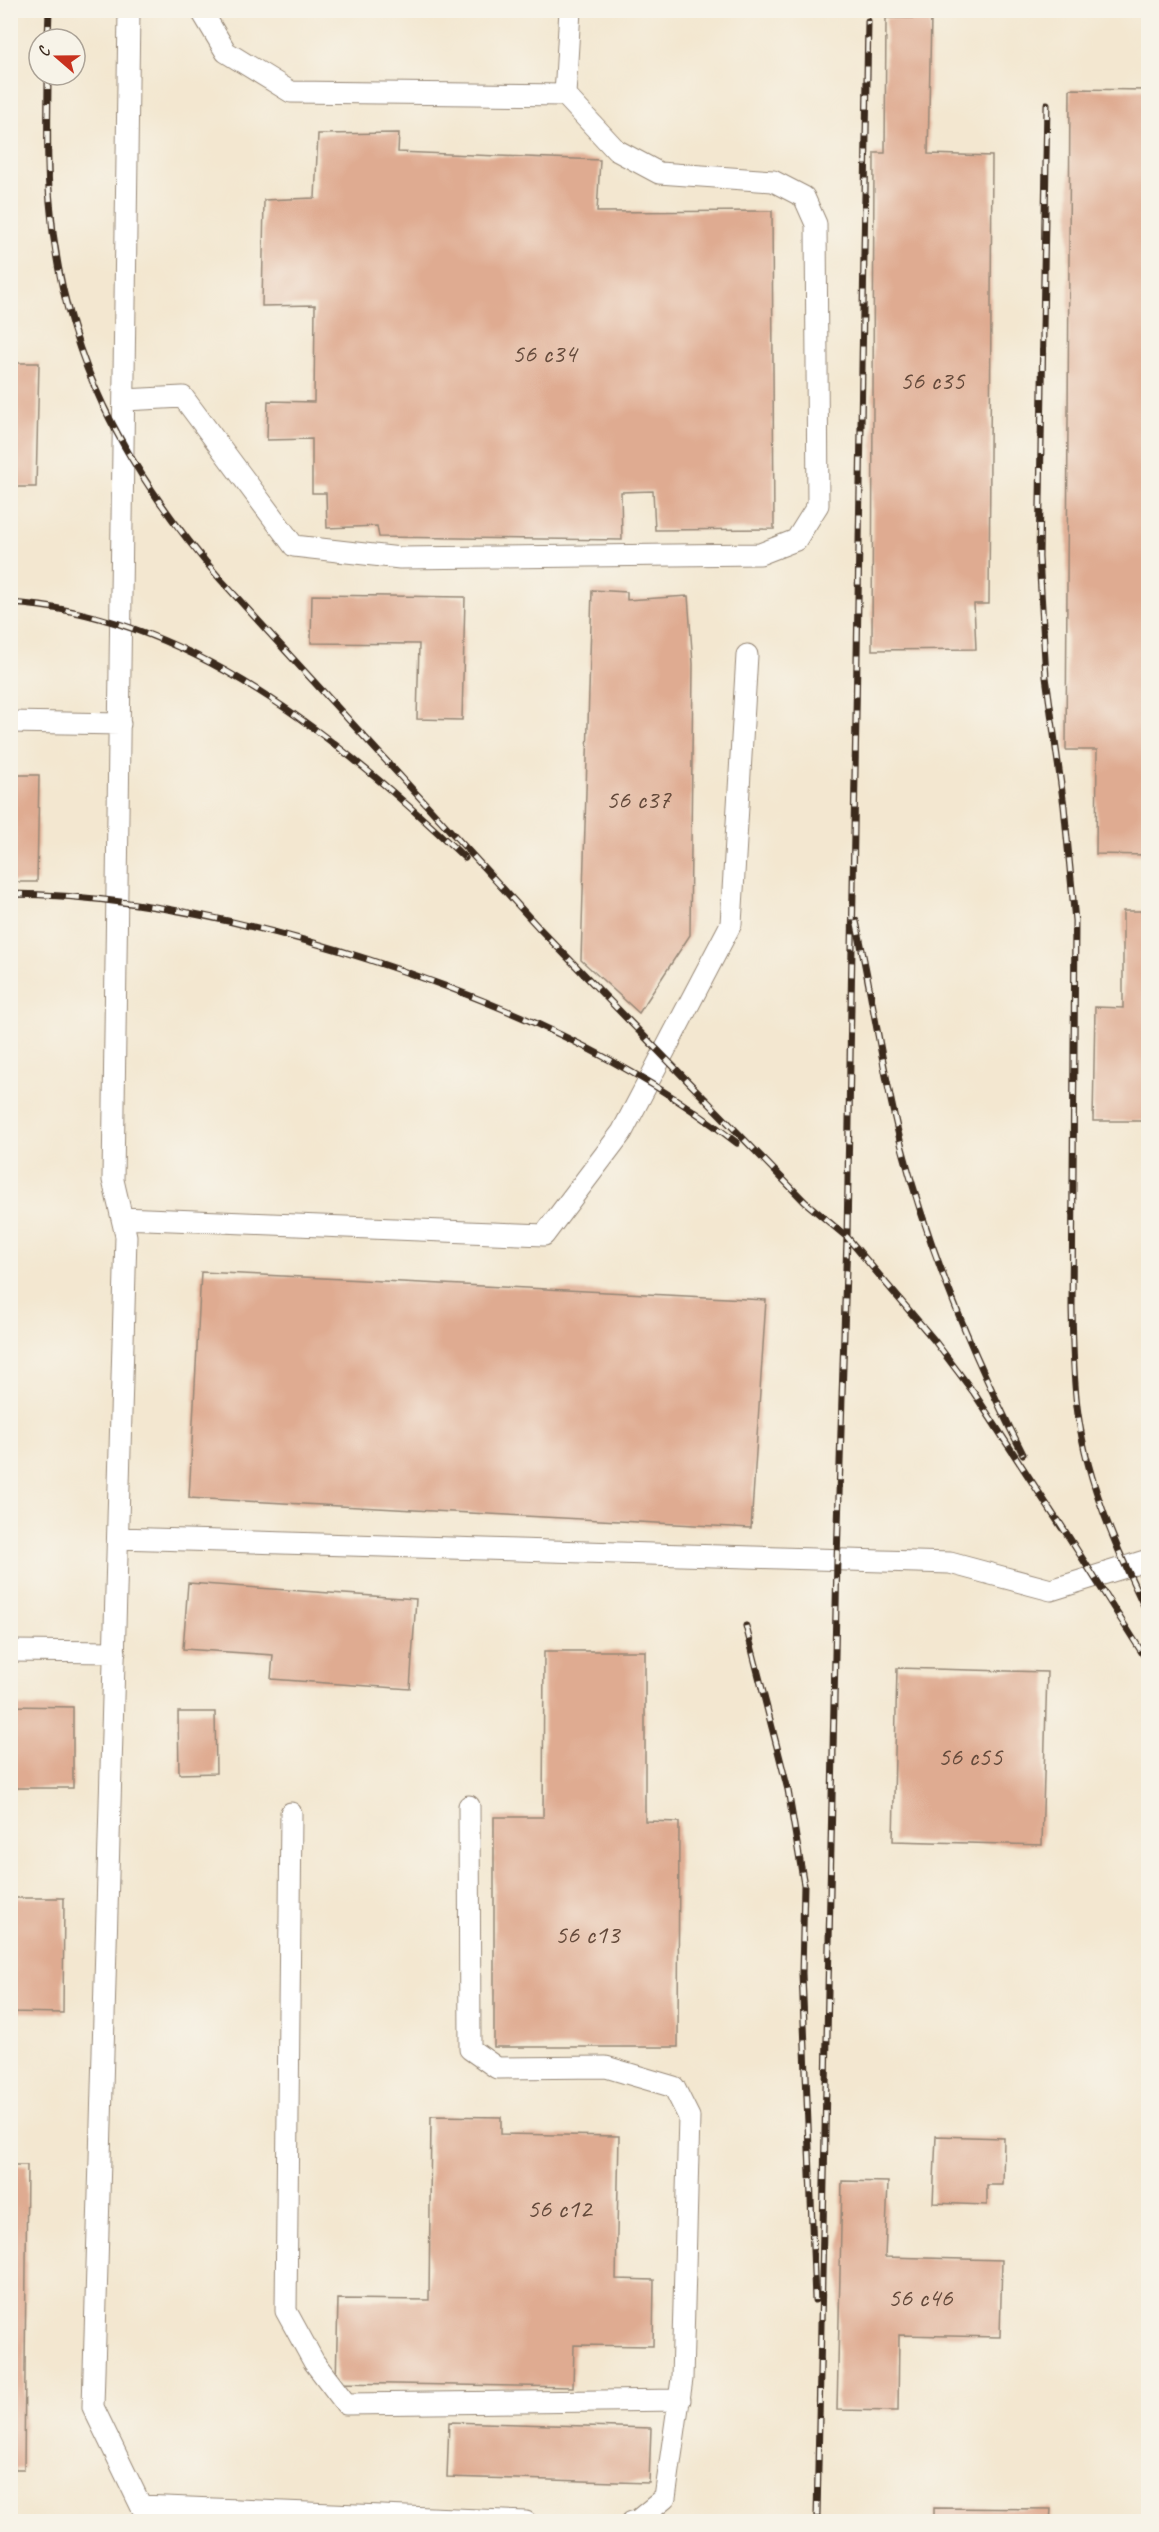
<svg xmlns="http://www.w3.org/2000/svg" width="1159" height="2532" font-family="Caveat,sans-serif">
<style>
.building{fill:#dfab91}
.lines{fill:none;stroke-linecap:round;stroke-linejoin:round}
.lane-casing{stroke:#978877;stroke-width:23}
.lane{stroke:#fff;stroke-width:21}
.rail-casing{stroke:#3b2a1e;stroke-width:7}
.rail{stroke:#f7f3e8;stroke-width:4.5;stroke-dasharray:14;stroke-linecap:butt}
.labels{text-anchor:middle;stroke-width:5;stroke-linejoin:round;paint-order:stroke}
.number-label{font-size:27px;fill:#644a3b}
</style>
<rect width="100%" height="100%" fill="#f7f3e8"/>
<filter id="ink" filterUnits="userSpaceOnUse"><feTurbulence type="fractalNoise" baseFrequency=".0167" numOctaves="2"/><feDisplacementMap in="SourceGraphic" scale="12" xChannelSelector="R" yChannelSelector="G"/><feConvolveMatrix kernelMatrix="1 2 1 2 8 2 1 2 1" color-interpolation-filters="sRGB"/></filter>
<filter id="wash" filterUnits="userSpaceOnUse"><feTurbulence type="fractalNoise" baseFrequency=".008" numOctaves="4" result="noise"/><feDisplacementMap in="SourceGraphic" scale="24" xChannelSelector="R" yChannelSelector="G"/><feGaussianBlur stdDeviation="1.35" result="paint"/><feColorMatrix in="noise" values="0 0 0 0 0 0 0 0 0 0 0 0 0 0 0 0 0 1.4 0 .05"/><feComposite in="paint" operator="in"/></filter>
<g filter="url(#wash)">
<rect width="100%" height="100%" fill="#f3e7d0"/>
<g id="blocks">
<path class="building" d="M 886,18 L 931,18 L 928,154 L 992,156 L 989,604 L 974,604 L 976,649 L 872,650 L 874,153 L 885,153 Z
M 1070,89 L 1148,90 L 1148,855 L 1096,854 L 1097,750 L 1066,750 Z
M 399,133 L 398,152 L 600,160 L 597,212 L 772,211 L 774,529 L 655,530 L 653,491 L 621,492 L 622,540 L 379,537 L 377,526 L 327,528 L 326,493 L 312,493 L 312,439 L 267,440 L 268,401 L 314,402 L 315,305 L 262,306 L 264,200 L 315,198 L 318,134 Z
M 10,363 L 39,363 L 36,487 L 10,487 Z
M 592,590 L 627,592 L 627,600 L 688,596 L 693,664 L 690,935 L 639,1013 L 581,960 Z
M 312,595 L 465,597 L 462,720 L 417,719 L 419,644 L 311,643 Z
M 10,775 L 39,775 L 37,882 L 10,882 Z
M 1123,911 L 1148,911 L 1148,1121 L 1093,1121 L 1095,1007 L 1123,1008 Z
M 201,1272 L 766,1300 L 751,1528 L 189,1498 Z
M 188,1583 L 416,1599 L 410,1689 L 271,1679 L 273,1655 L 183,1649 Z
M 544,1651 L 645,1651 L 645,1821 L 679,1822 L 678,2047 L 494,2047 L 494,1817 L 543,1817 Z
M 897,1668 L 1047,1672 L 1042,1845 L 893,1841 Z
M 10,1706 L 73,1707 L 73,1788 L 10,1788 Z
M 178,1712 L 215,1712 L 216,1773 L 179,1774 Z
M 10,1898 L 64,1898 L 63,2013 L 10,2012 Z
M 431,2116 L 501,2117 L 501,2134 L 619,2136 L 616,2279 L 654,2280 L 653,2346 L 574,2345 L 573,2387 L 336,2383 L 338,2299 L 429,2300 Z
M 936,2136 L 1004,2138 L 1003,2185 L 987,2185 L 987,2205 L 933,2203 Z
M 10,2165 L 27,2165 L 24,2469 L 10,2469 Z
M 842,2181 L 888,2182 L 885,2257 L 1002,2260 L 1000,2337 L 899,2335 L 898,2411 L 837,2410 Z
M 449,2422 L 651,2428 L 649,2483 L 447,2477 Z
M 934,2508 L 1051,2509 L 1050,2522 L 934,2522 Z"/>
</g>
</g>
<g filter="url(#ink)">
<use href="#blocks" fill-opacity="0" stroke="#978877" stroke-width="1.5"/>
<g class="lines">
<g class="lane-casing">
<path id="lane" d="M 129,10 L 113,1180 L 126,1236 L 93,2407 L 141,2506 L 526,2522
M 201,10 L 226,52 L 291,92 L 565,95 L 570,10
M 124,400 L 183,397 L 294,546 L 400,558 L 760,554 L 796,540 L 818,505 L 816,224 L 804,197 L 773,181 L 659,173 L 616,150 L 565,95
M 10,722 L 120,724
M 122,1218 L 544,1235 L 622,1132 L 731,924 L 747,655
M 118,1538 L 950,1563 L 1051,1590 L 1148,1560
M 10,1651 L 115,1652
M 469,1806 L 470,2049 L 497,2068 L 606,2067 L 674,2087 L 689,2117 L 682,2379 L 665,2498 L 637,2521 L 632,2522
M 291,1813 L 286,2311 L 314,2362 L 346,2404 L 680,2400"/>
</g>
<use href="#lane" class="lane"/>
<g class="rail-casing">
<path id="rail" d="M 48,39 L 49,10
M 48,75 C 48,117 46,160 50,202 C 61,353 124,468 221,580 L 539,928 L 805,1202 L 847,1237 L 934,1340 L 974,1393 L 1062,1528
M 1047,104 L 1039,557 L 1046,677 L 1064,806 L 1075,921 L 1072,1308 C 1073,1344 1073,1379 1078,1414 C 1088,1485 1117,1550 1148,1614
M 10,603 C 190,614 340,740 465,858
M 10,894 C 132,895 255,923 370,960 C 502,1003 627,1057 737,1143
M 856,921 C 872,994 882,1068 900,1140 C 928,1249 972,1354 1023,1454
M 1058,1520 L 1148,1662
M 746,1626 L 788,1790 L 804,1885 L 802,1973 L 815,2300
M 817,2516 L 837,1559 L 847,1237 L 868,21"/>
</g>
<use href="#rail" class="rail"/>
</g>
</g>
<g class="labels">
<g class="number-label">
<text x="544" y="362">56 с34</text>
<text x="932" y="389">56 с35</text>
<text x="638" y="808">56 с37</text>
<text x="970" y="1765">56 с55</text>
<text x="587" y="1943">56 с13</text>
<text x="559" y="2217">56 с12</text>
<text x="920" y="2306">56 с46</text>
</g>
</g>
<rect width="1159" height="2532" fill="none" stroke="#f7f3e8" stroke-width="36"/>
<g transform="translate(57 57) rotate(290)"><circle r="28" fill="#f7f3e8" stroke="#aca397" stroke-width="1.5"/>
<path d="M0-4.5L10 22L0 15L-10 22Z" fill="#c8321e"/>
<text y="-9" font-size="16" font-weight="bold" text-anchor="middle" fill="#3b2a1e">С</text>
</g>
</svg>
